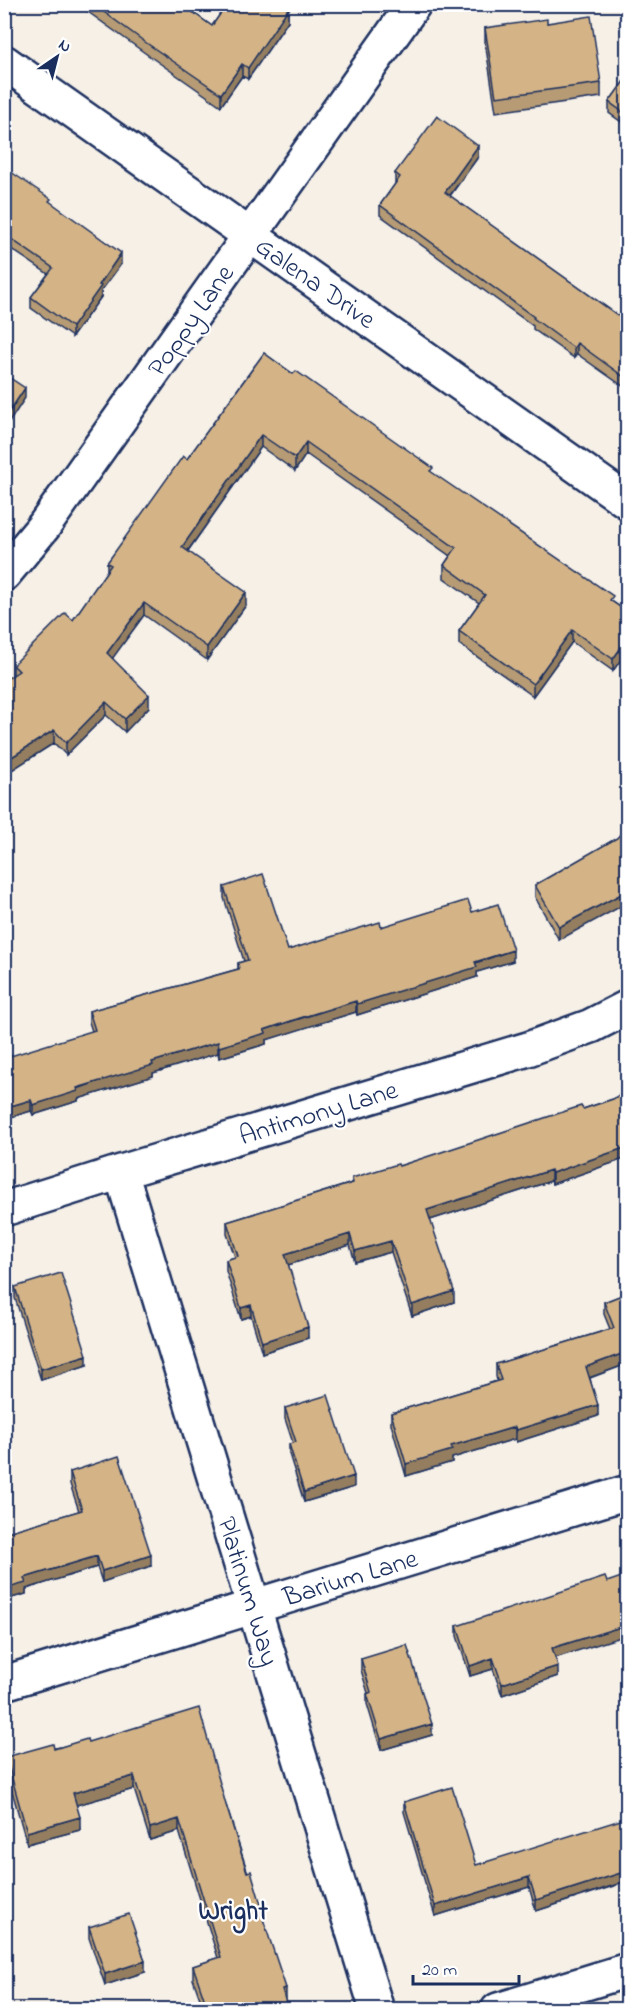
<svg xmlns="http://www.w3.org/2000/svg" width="632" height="2014" font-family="'Indie Flower',sans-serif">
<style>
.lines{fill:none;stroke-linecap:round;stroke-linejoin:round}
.minor-casing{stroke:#1b2f5e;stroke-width:38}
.minor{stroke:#fff;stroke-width:33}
.wall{fill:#b69b74;stroke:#1b2f5e;stroke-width:1.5}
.shaded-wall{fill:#947e5e;stroke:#1b2f5e;stroke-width:1.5}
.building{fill:#d4b487;stroke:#1b2f5e;stroke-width:1.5}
.labels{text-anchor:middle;stroke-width:4.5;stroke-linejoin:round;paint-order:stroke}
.street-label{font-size:27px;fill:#1b2f5e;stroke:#fff}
.neighbourhood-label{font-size:28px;font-weight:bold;fill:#1b2f5e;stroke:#fff}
</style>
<rect width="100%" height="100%" fill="#f6f0e7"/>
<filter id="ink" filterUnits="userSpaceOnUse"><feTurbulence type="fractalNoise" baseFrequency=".0167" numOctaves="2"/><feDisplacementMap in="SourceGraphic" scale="12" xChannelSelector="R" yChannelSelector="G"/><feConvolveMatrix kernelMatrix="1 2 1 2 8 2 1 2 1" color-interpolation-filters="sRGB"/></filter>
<g filter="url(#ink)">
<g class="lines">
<g class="minor-casing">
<path id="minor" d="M 4,62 L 628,502
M 4,574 L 44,526 L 414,4
M 121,1172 L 377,2010
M 4,1209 L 121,1172 L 528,1049 L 591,1026 L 628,1007
M 4,1683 L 628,1492
M 498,2010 L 628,1970"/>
</g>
<use href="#minor" class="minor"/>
</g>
<path class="wall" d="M 77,4 L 181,4 L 212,26 L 227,4 L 292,4 L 288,11 L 288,21 L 248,79 L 242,76 L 221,106 L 145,53 Z
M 547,23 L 601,83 L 601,97 L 496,112 L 485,42 L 485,28 Z
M 627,77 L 627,126 L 609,113 L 609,102 Z
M 478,157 L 450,196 L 627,322 L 627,389 L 577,354 L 574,358 L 533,329 L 533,326 L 380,215 L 380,205 L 395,184 L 395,173 Z
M 4,173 L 51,203 L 121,264 L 101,291 L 101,297 L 72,337 L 31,308 L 31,297 L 48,274 L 4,244 Z
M 264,353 L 627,612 L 613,671 L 572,642 L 533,696 L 459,644 L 459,631 L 479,603 L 444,578 L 444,565 L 450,556 L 306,454 L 295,471 L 261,447 L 188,551 L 246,605 L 207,660 L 144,615 L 112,658 L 149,707 L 125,732 L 106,715 L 66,755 L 54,743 L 4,775 L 4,681 L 13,675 L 13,665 L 73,620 L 107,571 L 107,563 L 187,459 Z
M 617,838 L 559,940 L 535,897 L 535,885 Z
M 224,887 L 288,950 L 381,927 L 472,912 L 513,961 L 477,972 L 477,977 L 357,1015 L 356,1012 L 300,1029 L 266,1040 L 266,1044 L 219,1058 L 218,1053 L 153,1073 L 153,1076 L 78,1099 L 78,1101 L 33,1115 L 31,1111 L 4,1119 L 92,1031 L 89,1022 L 89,1011 L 238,969 L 238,963 L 244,961 L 224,898 Z
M 627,1090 L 627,1158 L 552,1184 L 551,1181 L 430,1220 L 454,1302 L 412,1316 L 391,1252 L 355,1262 L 350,1245 L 288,1265 L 308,1338 L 262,1353 L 251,1316 L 241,1319 L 226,1271 L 226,1260 L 235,1257 L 227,1234 L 227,1222 L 352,1183 L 352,1178 L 399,1166 L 583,1109 L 613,1099 Z
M 15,1287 L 87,1365 L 41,1380 L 15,1298 Z
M 627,1293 L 627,1364 L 590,1378 L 598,1416 L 516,1442 L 515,1439 L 452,1458 L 452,1462 L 406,1476 L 391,1424 L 391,1413 L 497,1381 L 496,1376 L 496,1364 L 610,1329 L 604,1314 L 604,1302 Z
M 285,1408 L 354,1487 L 304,1502 L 289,1454 L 289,1444 L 293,1443 L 285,1419 Z
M 70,1472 L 151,1566 L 102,1582 L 97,1567 L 26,1589 L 26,1594 L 4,1600 L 4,1533 L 79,1511 L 70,1484 Z
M 457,1626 L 555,1658 L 558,1676 L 502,1695 L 493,1669 L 470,1676 L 457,1636 Z
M 361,1659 L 432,1735 L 381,1750 L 367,1704 L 367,1694 L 368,1693 L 361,1670 Z
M 88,1742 L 226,1805 L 265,1926 L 288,2010 L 204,2010 L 193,1979 L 193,1966 L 218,1958 L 179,1831 L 150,1840 L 134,1789 L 76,1805 L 80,1830 L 27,1844 L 6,1770 L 6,1757 Z
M 404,1802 L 476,1865 L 617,1885 L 536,1911 L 529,1887 L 435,1916 L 404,1812 Z
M 89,1927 L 145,1972 L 105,1985 L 89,1938 Z"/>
<path class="shaded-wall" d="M 284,4 L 292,4 L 288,11 L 288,21 L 248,79 L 248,68 Z
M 242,64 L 242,76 L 221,106 L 221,94 Z
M 478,146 L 478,157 L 445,202 L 445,192 Z
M 121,253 L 121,264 L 101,291 L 101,297 L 72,337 L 72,327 L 99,285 Z
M 577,343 L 577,354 L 574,358 L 574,348 Z
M 25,388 L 25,398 L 8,424 L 8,430 L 4,435 L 5,418 Z
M 261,435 L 261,447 L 182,559 L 182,547 Z
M 306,442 L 306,454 L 295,471 L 295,458 Z
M 246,592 L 246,605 L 207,660 L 207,647 Z
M 144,603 L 144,615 L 107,666 L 107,653 Z
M 572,630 L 572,642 L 533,696 L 533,684 Z
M 627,639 L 627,651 L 613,671 L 613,659 Z
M 149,695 L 149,707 L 125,732 L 125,719 Z
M 106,702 L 106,715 L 66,755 L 66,743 Z
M 54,730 L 54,743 L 4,775 L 4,762 Z
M 627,891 L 627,903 L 559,940 L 559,927 Z
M 513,950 L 513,961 L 477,972 L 477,977 L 357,1015 L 357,1004 Z
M 356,1001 L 356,1012 L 266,1040 L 266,1044 L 219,1058 L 219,1047 L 264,1030 Z
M 218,1042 L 218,1053 L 153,1073 L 153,1076 L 78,1099 L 78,1101 L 33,1115 L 33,1105 L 152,1062 Z
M 31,1100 L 31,1111 L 4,1119 L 4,1108 Z
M 627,1147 L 627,1158 L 552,1184 L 552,1173 Z
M 551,1170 L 551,1181 L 427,1221 L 427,1210 Z
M 350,1234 L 350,1245 L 285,1266 L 285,1254 Z
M 391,1241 L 391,1252 L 355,1262 L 355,1251 Z
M 454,1291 L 454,1302 L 412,1316 L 412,1305 Z
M 251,1305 L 251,1316 L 241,1319 L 241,1308 Z
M 308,1327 L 308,1338 L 262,1353 L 262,1342 Z
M 627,1352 L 627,1364 L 586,1379 L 586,1367 Z
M 87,1355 L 87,1365 L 41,1380 L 41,1369 Z
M 598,1405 L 598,1416 L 516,1442 L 516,1430 Z
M 515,1427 L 515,1439 L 452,1458 L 452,1462 L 406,1476 L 406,1464 L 451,1446 Z
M 354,1476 L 354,1487 L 304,1502 L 304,1492 Z
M 151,1555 L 151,1566 L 102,1582 L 102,1571 Z
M 97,1556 L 97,1567 L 26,1589 L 26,1594 L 4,1600 L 4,1589 L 24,1578 Z
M 627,1625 L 627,1635 L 552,1659 L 552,1648 Z
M 493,1658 L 493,1669 L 470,1676 L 470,1666 Z
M 558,1666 L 558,1676 L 502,1695 L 502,1684 Z
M 432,1724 L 432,1735 L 381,1750 L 381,1739 Z
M 134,1776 L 134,1789 L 73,1806 L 73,1793 Z
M 80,1817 L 80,1830 L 27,1844 L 27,1832 Z
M 179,1819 L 179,1831 L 150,1840 L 150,1828 Z
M 627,1871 L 627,1881 L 536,1911 L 536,1900 Z
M 529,1877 L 529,1887 L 435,1916 L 435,1906 Z
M 145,1961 L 145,1972 L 105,1985 L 105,1974 Z
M 286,1988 L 286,2000 L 282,2001 L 282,1989 Z"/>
<path class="building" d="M 93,4 L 181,4 L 212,26 L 227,4 L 284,4 L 283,6 L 288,9 L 248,68 L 242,64 L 221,94 L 145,42 Z
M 591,16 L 601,83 L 496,97 L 485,28 L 547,19 L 547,23 Z
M 627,77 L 627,115 L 609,102 Z
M 437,116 L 478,146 L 445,192 L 627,322 L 627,379 L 577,343 L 574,348 L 533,318 L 534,317 L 380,205 L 400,177 L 395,173 Z
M 11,172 L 51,199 L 49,201 L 121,253 L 99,285 L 101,286 L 72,327 L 31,297 L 53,268 L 4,234 L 4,173 L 8,176 Z
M 264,353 L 293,374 L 296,371 L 433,468 L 430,471 L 613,596 L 610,600 L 627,612 L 627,639 L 613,659 L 572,630 L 533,684 L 459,631 L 485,595 L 444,565 L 456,548 L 306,442 L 295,458 L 261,435 L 182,547 L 246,592 L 207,647 L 144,603 L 107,653 L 149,695 L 125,719 L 106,702 L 66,743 L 54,730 L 4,762 L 4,681 L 19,671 L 13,665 L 65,613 L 73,620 L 111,565 L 107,563 L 183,456 L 187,459 Z
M 4,374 L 25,388 L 5,418 L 8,420 L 4,425 Z
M 627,826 L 627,891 L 559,927 L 535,885 L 617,838 Z
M 263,874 L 288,950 L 380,922 L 381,927 L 468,900 L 472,912 L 498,904 L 513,950 L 475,962 L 477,967 L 357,1004 L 356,1001 L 300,1018 L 264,1030 L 266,1033 L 219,1047 L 218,1042 L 152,1062 L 153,1065 L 77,1088 L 78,1091 L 33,1105 L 31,1100 L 4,1108 L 4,1058 L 95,1030 L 89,1011 L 239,969 L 238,963 L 248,960 L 224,887 Z
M 627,1090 L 627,1147 L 552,1173 L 551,1170 L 427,1210 L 454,1291 L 412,1305 L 391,1241 L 355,1251 L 350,1234 L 285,1254 L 308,1327 L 262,1342 L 251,1305 L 241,1308 L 226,1260 L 238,1256 L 227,1222 L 353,1183 L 352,1178 L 398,1164 L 399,1166 L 581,1106 L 583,1109 L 613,1099 Z
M 61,1273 L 87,1355 L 41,1369 L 15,1287 Z
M 627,1293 L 627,1352 L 586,1367 L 598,1405 L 516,1430 L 515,1427 L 451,1446 L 452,1450 L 406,1464 L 391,1413 L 501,1380 L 496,1364 L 614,1328 L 604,1302 Z
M 328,1395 L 354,1476 L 304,1492 L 289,1444 L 296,1442 L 285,1408 Z
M 119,1456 L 151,1555 L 102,1571 L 97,1556 L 24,1578 L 26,1583 L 4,1589 L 4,1533 L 82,1510 L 70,1472 Z
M 627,1575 L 627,1625 L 552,1648 L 558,1666 L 502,1684 L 493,1658 L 470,1666 L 457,1626 L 605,1577 L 607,1582 Z
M 407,1645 L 432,1724 L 381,1739 L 367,1694 L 371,1692 L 361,1659 Z
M 199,1708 L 226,1805 L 247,1872 L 251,1871 L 265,1918 L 263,1919 L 286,1988 L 282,1989 L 288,2010 L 208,2010 L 193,1966 L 221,1957 L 179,1819 L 150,1828 L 134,1776 L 73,1793 L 80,1817 L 27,1832 L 6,1757 L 53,1744 L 54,1749 L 87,1739 L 88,1742 Z
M 452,1787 L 476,1865 L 627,1818 L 627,1871 L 536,1900 L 529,1877 L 435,1906 L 404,1802 Z
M 129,1914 L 145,1961 L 105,1974 L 89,1927 Z"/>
</g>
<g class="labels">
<g class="street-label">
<text transform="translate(316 282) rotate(35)" y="9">Galena Drive</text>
<text transform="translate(190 320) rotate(-55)" y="9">Poppy Lane</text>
<text transform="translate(318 1112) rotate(-17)" y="9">Antimony Lane</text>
<text transform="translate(350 1577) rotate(-17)" y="9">Barium Lane</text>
<text transform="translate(249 1591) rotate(73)" y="9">Platinum Way</text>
</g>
<g class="neighbourhood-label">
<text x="233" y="1919">Wright</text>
</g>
</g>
<rect width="632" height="2014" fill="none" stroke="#fff" stroke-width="24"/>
<rect x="12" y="12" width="608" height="1990" fill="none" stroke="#1b2f5e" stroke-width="2" filter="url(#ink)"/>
<g transform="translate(57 57) rotate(35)" stroke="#ffffff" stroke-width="4.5" paint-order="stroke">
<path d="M0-4.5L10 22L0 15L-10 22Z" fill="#1b2f5e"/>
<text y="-9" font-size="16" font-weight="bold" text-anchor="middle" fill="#1b2f5e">N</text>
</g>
<path d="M413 1975v9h106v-9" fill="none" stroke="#1b2f5e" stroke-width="3"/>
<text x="422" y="1975" font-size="18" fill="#1b2f5e" stroke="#ffffff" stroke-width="4.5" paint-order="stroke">20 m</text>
</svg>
